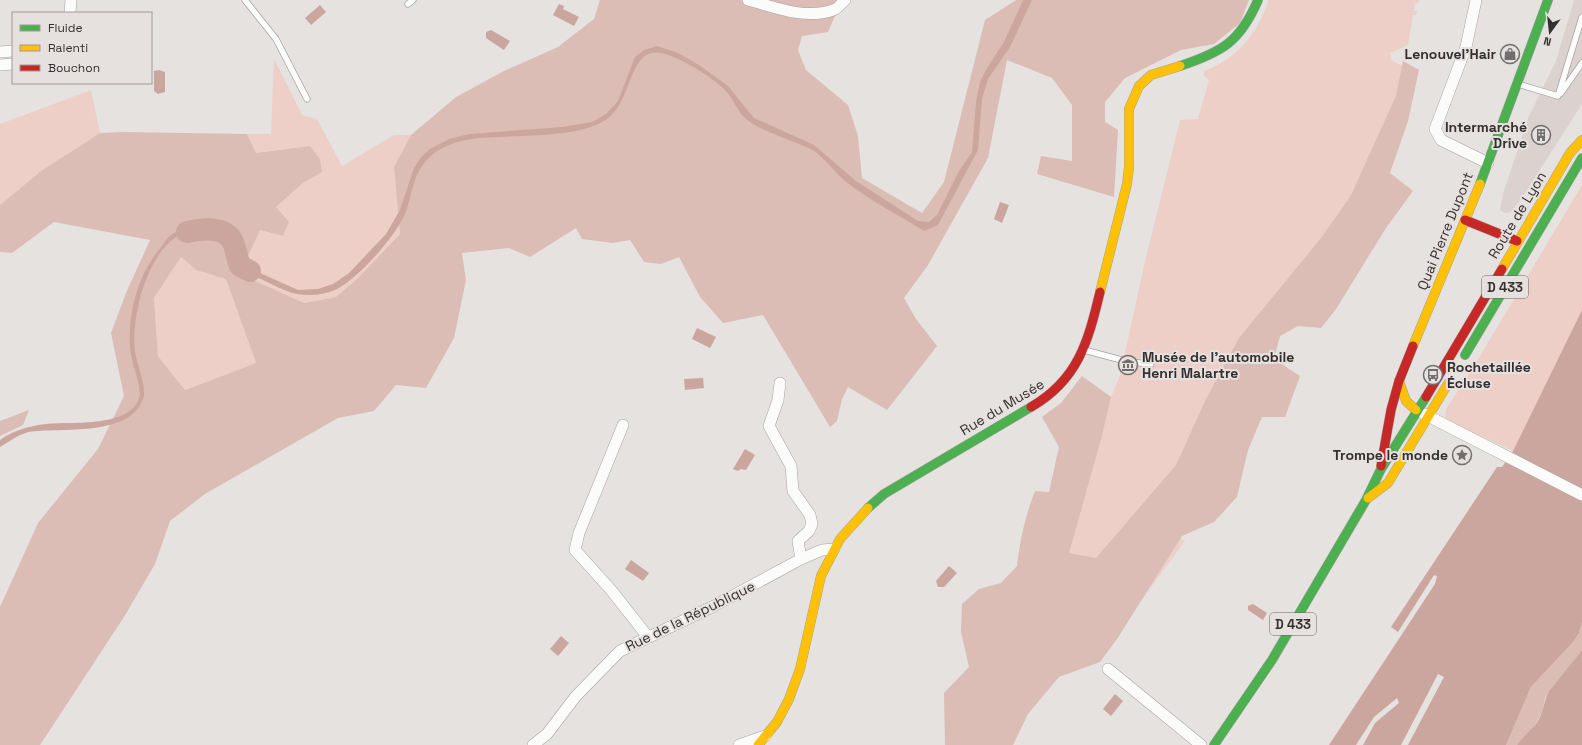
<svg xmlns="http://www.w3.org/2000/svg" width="1582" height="745" font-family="'Space Grotesk',sans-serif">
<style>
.built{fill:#dbd2cf}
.green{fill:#eecfc8}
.forest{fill:#dbbdb6;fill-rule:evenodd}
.water{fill:#cba69e}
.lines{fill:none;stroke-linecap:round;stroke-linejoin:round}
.river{stroke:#cba69e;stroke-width:22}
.lane-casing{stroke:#a5a3a2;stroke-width:7}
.street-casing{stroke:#a5a3a2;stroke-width:12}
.fast-casing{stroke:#a5a3a2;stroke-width:10}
.slow-casing{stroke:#a5a3a2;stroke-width:10}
.jam-casing{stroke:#a5a3a2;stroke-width:10}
.lane{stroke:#fbfbfa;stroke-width:5.5}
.street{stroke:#fbfbfa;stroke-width:11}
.fast{stroke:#4caf50;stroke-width:9}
.slow{stroke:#ffc107;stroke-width:9}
.jam{stroke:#c62828;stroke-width:9}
.labels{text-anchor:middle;stroke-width:4;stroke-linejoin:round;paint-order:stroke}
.shield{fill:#e6e1df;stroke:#686564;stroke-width:1}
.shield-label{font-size:13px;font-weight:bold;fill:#323030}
.poi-label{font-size:14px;font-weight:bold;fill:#323030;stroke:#e6e1df;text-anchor:end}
.street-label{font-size:14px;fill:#323030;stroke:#e6e1df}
</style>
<rect width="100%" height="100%" fill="#e5e2e0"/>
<path class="built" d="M 1574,0 L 1582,0 L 1582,104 L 1520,201 L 1511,212 L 1505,213 L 1500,210 L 1503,194 L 1529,116 L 1556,61 Z"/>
<path class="green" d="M 1269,0 L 1419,0 L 1418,3 L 1415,3 L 1414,10 L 1417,11 L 1416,15 L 1413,15 L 1408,45 L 1390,53 L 1392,61 L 1418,72 L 1416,78 L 1351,193 L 1355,214 L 1288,292 L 1178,537 L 1185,541 L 1137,606 L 1053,589 L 1078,518 L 1102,436 L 1111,397 L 1120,376 L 1144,266 L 1180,120 L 1198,119 L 1209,80 L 1204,76 L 1204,71 C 1238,59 1257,33 1269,0 Z
M 274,59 L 302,115 L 317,119 L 342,166 L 394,135 L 411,135 L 394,167 L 400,234 L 357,279 L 336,297 L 304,303 L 240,274 L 260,230 L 283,236 L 276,207 L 303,183 L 322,172 L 310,146 L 256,153 L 247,134 L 271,134 Z
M 91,90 L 100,133 L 41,171 L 0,205 L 0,124 Z
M 1582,185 L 1582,310 L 1513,451 L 1445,419 L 1446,409 L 1471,371 Z
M 181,257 L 196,270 L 226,278 L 256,363 L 185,390 L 158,356 L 154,298 Z"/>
<path class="forest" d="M 600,0 L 842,0 L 828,32 L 802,36 L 798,50 L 806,70 L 848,105 L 858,136 L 862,178 L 922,213 L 944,182 L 985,20 L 1016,0 L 1249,0 L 1240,23 L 1214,44 L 1181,50 L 1125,78 L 1105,102 L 1105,122 L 1118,130 L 1114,197 L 1037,174 L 1041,156 L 1072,161 L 1072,105 L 1052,78 L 1007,60 L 988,158 L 928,265 L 904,298 L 916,319 L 937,346 L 887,410 L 848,387 L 842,399 L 837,421 L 830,427 L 763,315 L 723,323 L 700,297 L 679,257 L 661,264 L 644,262 L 630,240 L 613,243 L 582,239 L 576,228 L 530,257 L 509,248 L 462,253 L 466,280 L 454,338 L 426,388 L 396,385 L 374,411 L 338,418 L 205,494 L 170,521 L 155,564 L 124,617 L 40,745 L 0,745 L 0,607 L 38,523 L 98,449 L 124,396 L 111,333 L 126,293 L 150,240 L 54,222 L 12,253 L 0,252 L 0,205 L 41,171 L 100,133 L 123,132 L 247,134 L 256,153 L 310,146 L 320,159 L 322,172 L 303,183 L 276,207 L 289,222 L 283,236 L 260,230 L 240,274 L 304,303 L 336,297 L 357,279 L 400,234 L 394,167 L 411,135 L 456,97 L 504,71 L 558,47 L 594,19 ZM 181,257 L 196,270 L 226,279 L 256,363 L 185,390 L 158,356 L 154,298 Z
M 1403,61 L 1419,70 L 1408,121 L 1390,173 L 1413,191 L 1386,228 L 1336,309 L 1321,328 L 1298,326 L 1280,336 L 1274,359 L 1300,376 L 1285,417 L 1262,417 L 1248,450 L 1237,497 L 1214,522 L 1182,536 L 1117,639 L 1100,662 L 1059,677 L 1028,714 L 1013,745 L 945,745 L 944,693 L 969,667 L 961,632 L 962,604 L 979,589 L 1001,583 L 1017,566 C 1020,540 1025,517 1035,491 L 1049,492 L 1059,447 L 1042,417 L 1061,403 L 1082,376 L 1111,397 L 1102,436 L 1069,553 L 1096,558 L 1176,465 L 1206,399 L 1239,338 L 1321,238 L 1350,197 L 1396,96 Z
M 29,410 L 23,425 L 0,436 L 0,421 Z
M 1582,623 L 1582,650 L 1549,691 L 1545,698 L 1543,710 L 1538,720 L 1530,732 L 1521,740 L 1517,745 L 1506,745 L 1531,687 L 1574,641 L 1579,633 Z"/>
<path class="water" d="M 1023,0 L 1032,0 L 1010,47 L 988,79 L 982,99 L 978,150 L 938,225 L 924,231 C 898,215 869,200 845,181 C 836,173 822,156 814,151 C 796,141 761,132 746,119 C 738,112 734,101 727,92 C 716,79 668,48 651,53 C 629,59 630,103 607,119 C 577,140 509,134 471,139 C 455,142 437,147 426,161 C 412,177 412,196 405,214 C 395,237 358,279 335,290 C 323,295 310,296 297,294 C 283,292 253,274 238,268 L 235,265 L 232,241 C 223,229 213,231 200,233 C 193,234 182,233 176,237 C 146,257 131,318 135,351 C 137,366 145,381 144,396 C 133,438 61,427 28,432 L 18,436 L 0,447 L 0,440 C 14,430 30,426 46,424 C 72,421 132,429 140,395 C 139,378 131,363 130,347 C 128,310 138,274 162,246 C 165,241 169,235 174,233 C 179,230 186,230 192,230 C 205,228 222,224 233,234 C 242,243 236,256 242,265 L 298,290 L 318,289 L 333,284 L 349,273 L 386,234 L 400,210 L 414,168 L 421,157 L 430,149 L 449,139 L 469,134 L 562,127 L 592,122 L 606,114 L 618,101 L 635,57 L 644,50 L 657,46 L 678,53 L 699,65 L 728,86 L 754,118 L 814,145 L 856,181 L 918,221 L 929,222 L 937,215 L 959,171 L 972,152 L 976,102 L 980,82 L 987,68 L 1004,42 Z
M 559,4 L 564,6 L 563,9 L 579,17 L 574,26 L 553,15 Z
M 320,5 L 326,12 L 311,25 L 305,18 Z
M 491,30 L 510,41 L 504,50 L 486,38 L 486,32 Z
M 159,70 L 165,72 L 165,92 L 158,94 L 154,91 L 154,71 Z
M 1000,202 L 1009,205 L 1002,223 L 994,219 Z
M 1582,310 L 1582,623 L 1579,633 L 1574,641 L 1531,687 L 1506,745 L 1408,745 L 1444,677 L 1438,674 L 1401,745 L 1363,745 L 1375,723 L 1399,703 L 1397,698 L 1374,717 L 1356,745 L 1329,745 L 1435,584 L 1437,576 L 1434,575 L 1398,632 L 1391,627 L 1497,467 L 1502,467 L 1513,451 Z
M 697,328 L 716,337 L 710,348 L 692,339 Z
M 703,378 L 704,388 L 685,390 L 684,379 Z
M 745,449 L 755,455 L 746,470 L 741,469 L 738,471 L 733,469 Z
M 631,560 L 649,573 L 643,581 L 625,569 Z
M 949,566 L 957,573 L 944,587 L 938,587 L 936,581 Z
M 1253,604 L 1267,613 L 1263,620 L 1248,610 L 1248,606 Z
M 561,636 L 569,643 L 558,656 L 550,649 Z
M 1582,650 L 1582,745 L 1517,745 C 1523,736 1532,730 1538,721 C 1544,711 1544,700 1549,691 Z
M 1115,694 L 1123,701 L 1111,716 L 1103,709 Z"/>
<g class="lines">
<path class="river" d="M 187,232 C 201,229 225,225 233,242 C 236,250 237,258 240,266 L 250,271"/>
<g class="lane-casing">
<path id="lane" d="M 245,0 L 276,39 L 307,99
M 408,4 L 413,0
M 1518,84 L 1558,96
M 1561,93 L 1582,63
M 1558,96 L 1582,17
M 1084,350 L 1129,362 L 1151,364"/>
</g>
<g class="street-casing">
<path id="street" d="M 748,0 C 774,7 806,20 833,10 C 838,9 841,3 845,0
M 1476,0 L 1466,47 L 1435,129 L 1441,140 L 1488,163
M 70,13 L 71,0
M 0,52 L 13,51
M 0,65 L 13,64
M 780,383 L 778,400 L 769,426 L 791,466 L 793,491 L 810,515 L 812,524 L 809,531 L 798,541 L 801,559
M 1424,414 L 1582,495
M 623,425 L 579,533 L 575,550 L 611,590 L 648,637
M 1108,669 L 1201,745
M 533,745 L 547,734 L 576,696 L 620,651 L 714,606 L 801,559 L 822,550 L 834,549
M 739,745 L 765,736"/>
</g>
<g class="fast-casing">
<path id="fast" d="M 1180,66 C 1222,52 1240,42 1258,0
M 1480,184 L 1548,0
M 1465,355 L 1582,158
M 868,508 L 884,494 L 1031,407
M 1214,745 L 1272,660 L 1366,500 L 1381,469 L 1426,397"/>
</g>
<g class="slow-casing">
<path id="slow" d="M 1502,269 L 1570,153 L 1582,140
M 1100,292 L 1127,184 L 1129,167 L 1129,109 L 1139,86 L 1151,75 L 1180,66
M 1413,346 L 1480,184
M 1399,381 L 1406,401 L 1416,410
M 1368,498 L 1388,483 L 1449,382
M 758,745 L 777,722 L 789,699 L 800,669 L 821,576 L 840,539 L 868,508"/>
</g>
<g class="jam-casing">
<path id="jam" d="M 1465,220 L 1517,241
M 1426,397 L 1502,269
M 1031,407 C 1078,380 1088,342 1100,292
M 1381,466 L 1391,410 L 1399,381 L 1413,346"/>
</g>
<use href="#lane" class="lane"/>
<use href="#street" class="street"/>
<use href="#fast" class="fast"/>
<use href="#slow" class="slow"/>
<use href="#jam" class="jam"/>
</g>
<defs>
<g id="shop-ring" transform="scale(1)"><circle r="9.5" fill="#e6e1df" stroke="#716e6e" stroke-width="1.5"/><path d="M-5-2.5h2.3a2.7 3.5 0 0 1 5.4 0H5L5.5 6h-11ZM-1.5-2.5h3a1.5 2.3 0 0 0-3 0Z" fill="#716e6e"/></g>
<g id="building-ring" transform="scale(1)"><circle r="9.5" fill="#e6e1df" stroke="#716e6e" stroke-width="1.5"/><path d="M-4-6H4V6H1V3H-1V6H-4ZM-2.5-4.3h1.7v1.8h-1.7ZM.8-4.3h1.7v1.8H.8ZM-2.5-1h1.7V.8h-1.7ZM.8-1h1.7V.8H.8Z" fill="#716e6e"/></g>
<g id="museum-ring" transform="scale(1)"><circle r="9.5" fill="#e6e1df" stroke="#716e6e" stroke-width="1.5"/><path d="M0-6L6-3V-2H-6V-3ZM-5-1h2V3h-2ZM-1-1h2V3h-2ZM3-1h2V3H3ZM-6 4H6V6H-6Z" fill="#716e6e"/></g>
<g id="bus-ring" transform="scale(1)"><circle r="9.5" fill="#e6e1df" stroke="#716e6e" stroke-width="1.5"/><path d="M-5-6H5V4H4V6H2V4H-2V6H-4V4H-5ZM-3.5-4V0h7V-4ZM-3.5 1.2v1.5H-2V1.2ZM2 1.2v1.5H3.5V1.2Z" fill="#716e6e"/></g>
<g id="sight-ring" transform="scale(1)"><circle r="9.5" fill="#e6e1df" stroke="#716e6e" stroke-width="1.5"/><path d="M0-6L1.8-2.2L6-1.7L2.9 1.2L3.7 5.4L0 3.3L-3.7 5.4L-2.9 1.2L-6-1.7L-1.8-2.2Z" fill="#716e6e"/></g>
</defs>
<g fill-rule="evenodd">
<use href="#shop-ring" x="1510" y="54"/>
<use href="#building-ring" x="1541" y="135"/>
<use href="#museum-ring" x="1128" y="365"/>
<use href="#bus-ring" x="1433" y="375"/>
<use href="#sight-ring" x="1462" y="455"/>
</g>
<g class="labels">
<g class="shield">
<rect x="1482" y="276" width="46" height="22" rx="3"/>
<rect x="1270" y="613" width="46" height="22" rx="3"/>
</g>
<g class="shield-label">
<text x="1505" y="292">D 433</text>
<text x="1293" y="629">D 433</text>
</g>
<g class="poi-label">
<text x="1496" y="59">Lenouvel'Hair</text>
<text x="1527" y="132">Intermarché<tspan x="1527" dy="16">Drive</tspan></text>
<text x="1142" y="362" text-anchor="start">Musée de l'automobile<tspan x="1142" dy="16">Henri Malartre</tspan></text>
<text x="1447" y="372" text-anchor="start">Rochetaillée<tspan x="1447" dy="16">Écluse</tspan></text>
<text x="1448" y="460">Trompe le monde</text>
</g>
<g class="street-label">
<text transform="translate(1517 215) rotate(-59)" y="5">Route de Lyon</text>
<text transform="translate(1445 231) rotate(-68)" y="5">Quai Pierre Dupont</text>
<text transform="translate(1002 407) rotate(-31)" y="5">Rue du Musée</text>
<text transform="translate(690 616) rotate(-26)" y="5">Rue de la République</text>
</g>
</g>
<rect x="12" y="12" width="140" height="72" fill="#e6e1df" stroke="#9e9a99"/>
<rect x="20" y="25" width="20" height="6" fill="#4caf50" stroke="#9e9a99"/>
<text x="48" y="32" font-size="12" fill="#323030">Fluide</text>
<rect x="20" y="45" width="20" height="6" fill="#ffc107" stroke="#9e9a99"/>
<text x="48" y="52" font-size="12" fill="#323030">Ralenti</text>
<rect x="20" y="65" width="20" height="6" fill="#c62828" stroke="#9e9a99"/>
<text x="48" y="72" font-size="12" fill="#323030">Bouchon</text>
<g transform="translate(1550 32) rotate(195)" stroke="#e6e1df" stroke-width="3" paint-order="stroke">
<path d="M0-3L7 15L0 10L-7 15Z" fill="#323030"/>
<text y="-6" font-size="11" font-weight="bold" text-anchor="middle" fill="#323030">N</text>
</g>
</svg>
